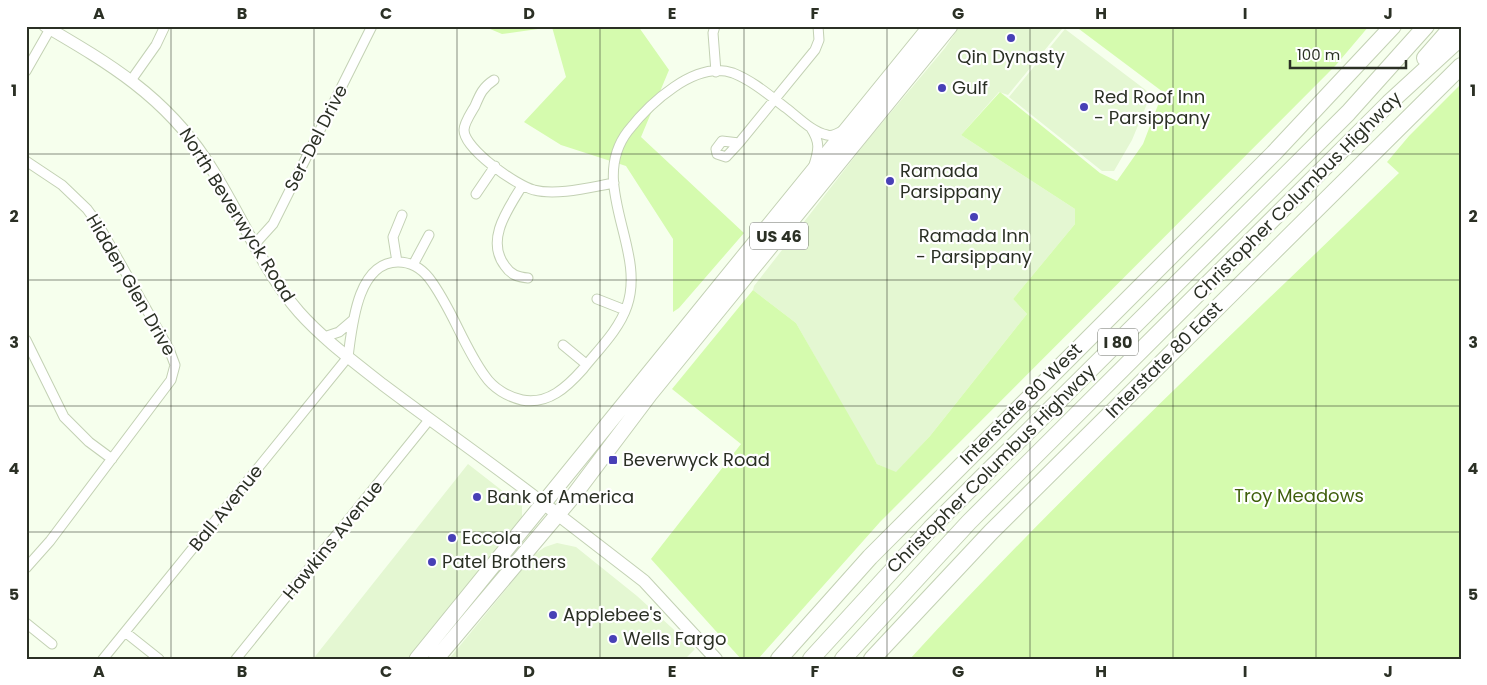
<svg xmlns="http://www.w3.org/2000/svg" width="1487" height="685" font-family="Poppins,sans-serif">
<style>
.built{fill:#e4f7d2}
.green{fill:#d5fbae}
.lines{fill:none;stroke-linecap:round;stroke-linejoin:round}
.minor-casing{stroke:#c3d1b4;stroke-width:11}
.tertiary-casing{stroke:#c3d1b4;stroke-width:13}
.secondary-casing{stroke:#c3d1b4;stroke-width:14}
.trunk-casing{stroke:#c3d1b4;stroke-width:17}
.motorway-casing{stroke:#c3d1b4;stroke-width:18}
.minor{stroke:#fff;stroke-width:9}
.tertiary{stroke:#fff;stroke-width:11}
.secondary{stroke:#fff;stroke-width:12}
.trunk{stroke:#fff;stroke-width:15}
.motorway{stroke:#fff;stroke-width:16}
.grid{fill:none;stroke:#2b3025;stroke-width:1;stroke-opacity:0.55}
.poi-dot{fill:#4840b6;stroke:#fff;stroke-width:2}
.labels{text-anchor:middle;stroke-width:4.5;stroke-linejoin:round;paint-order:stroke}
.shield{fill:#fff;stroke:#6b6e66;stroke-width:1}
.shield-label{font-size:16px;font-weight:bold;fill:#2b3025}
.poi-label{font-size:18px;fill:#2b3025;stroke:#fff;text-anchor:start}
.street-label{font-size:18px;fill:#2b3025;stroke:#fff}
.park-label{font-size:18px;fill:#3f5f0c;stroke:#fff}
.neatline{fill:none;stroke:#2b3025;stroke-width:2}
.grid-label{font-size:16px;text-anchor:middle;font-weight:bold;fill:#2b3025}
</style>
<rect width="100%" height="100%" fill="#f6ffed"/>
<path class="built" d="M 960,26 L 1059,26 L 1062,29 L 1008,95 L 999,92 L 961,135 L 1075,209 L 1075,224 L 1013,299 L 1027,314 L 930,436 L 896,473 L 877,464 L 868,450 L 796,323 L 753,290 L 754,286 L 867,141 L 945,48 Z
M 1065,29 L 1151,94 L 1132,140 L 1114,171 L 1102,171 L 1009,97 Z
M 468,464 L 522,506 L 522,518 L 409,659 L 313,659 Z
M 557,543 L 576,547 L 637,596 L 695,649 L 685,659 L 449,659 L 535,554 L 545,547 Z"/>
<path class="green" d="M 483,26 L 638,26 L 669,70 L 641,137 L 744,233 L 679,308 L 673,312 L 673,239 L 626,166 L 561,145 L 524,122 L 566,77 L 552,27 L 502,34 Z
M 1075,26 L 1369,26 L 1336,65 L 880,522 L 758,659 L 741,659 L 651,559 L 741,444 L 672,389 L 753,290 L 796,323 L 877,464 L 896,472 L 930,436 L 1027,314 L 1013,299 L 1075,224 L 1075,209 L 961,135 L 1000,92 L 1100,173 L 1117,181 L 1143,144 L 1163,92 Z
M 1461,84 L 1461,659 L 910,659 C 1065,490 1234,333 1399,173 L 1387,162 L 1409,136 Z"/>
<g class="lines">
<g class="minor-casing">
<path id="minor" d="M 715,26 L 713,33 L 716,72
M 26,71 L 50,29
M 132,79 L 156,45 L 165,26
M 494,80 C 483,87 480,94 475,106 C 471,113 464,123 464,130 C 464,149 517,186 534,190 C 557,196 591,187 614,183
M 811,128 C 820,142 819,149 814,165
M 722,141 L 739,143 L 726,157 L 717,154 L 716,149 Z
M 739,143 L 815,50 L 819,40 L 818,26
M 26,161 L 62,185 L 87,209 L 98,224 L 169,349 L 175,365 L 171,380 L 50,541 L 26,568
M 522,186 C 508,209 485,240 505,266 C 511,275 518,277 528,278
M 476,194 L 495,166
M 254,245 L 273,224 L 372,26
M 397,262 L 393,237 L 402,215
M 413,265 L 429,235
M 597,299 L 625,310
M 324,337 L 339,332 L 353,320
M 26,340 L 64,417 L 89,442 L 112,459
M 563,345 L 586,364
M 26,623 L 52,644
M 125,632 L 159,659
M 103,659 L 348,357 C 352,327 357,262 398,262 C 411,262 421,268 429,278 C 452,308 463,346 485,376 C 493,388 508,397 522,400 C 548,405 567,387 583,369 C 598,350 619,330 627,306 C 647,249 587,184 628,131 C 649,104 695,60 733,73 C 753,81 769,95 786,108 C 798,117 812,132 827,135 C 833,137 838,133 844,130
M 236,659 L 429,420"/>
</g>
<g class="tertiary-casing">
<path id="tertiary" d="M 45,26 C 110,64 164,96 206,160 C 239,209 260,267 299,312 C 323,339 353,361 382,384 C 435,424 490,462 543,503"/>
</g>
<g class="secondary-casing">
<path id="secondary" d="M 543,503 L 644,581 L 716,659"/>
</g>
<g class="trunk-casing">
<path id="trunk" d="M 417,659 L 931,26
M 436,659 L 574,495 L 650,394 L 950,26"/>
</g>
<g class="motorway-casing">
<path id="motorway" d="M 1425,58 L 1453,26
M 779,659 L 870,557 L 1274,153 L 1393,26
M 811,659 L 931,528 L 1348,113 L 1426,26
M 843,659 L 969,522 L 1389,103 L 1461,37
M 872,659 L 991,532 L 1461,66"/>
</g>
<use href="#minor" class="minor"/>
<use href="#tertiary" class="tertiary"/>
<use href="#secondary" class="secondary"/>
<use href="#trunk" class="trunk"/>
<use href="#motorway" class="motorway"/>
</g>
<path class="grid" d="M 171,26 L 171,659M 314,26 L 314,659M 457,26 L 457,659M 600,26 L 600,659M 744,26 L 744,659M 887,26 L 887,659M 1030,26 L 1030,659M 1173,26 L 1173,659M 1316,26 L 1316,659M 26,154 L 1461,154M 26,280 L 1461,280M 26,406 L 1461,406M 26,532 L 1461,532"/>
<g class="poi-dot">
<circle cx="1011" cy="38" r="5"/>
<circle cx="942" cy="88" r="5"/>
<circle cx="1084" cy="107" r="5"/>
<circle cx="890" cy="181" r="5"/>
<circle cx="974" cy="217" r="5"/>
<rect x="608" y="455" width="10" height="10" rx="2.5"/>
<circle cx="477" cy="497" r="5"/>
<circle cx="452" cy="538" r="5"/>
<circle cx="432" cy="562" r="5"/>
<circle cx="553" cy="615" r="5"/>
<circle cx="613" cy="639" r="5"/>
</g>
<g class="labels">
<g class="shield">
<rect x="750" y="222.5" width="58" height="27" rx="4"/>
<rect x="1098" y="328.5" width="40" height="27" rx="4"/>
</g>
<g class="shield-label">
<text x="779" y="242">US 46</text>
<text x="1118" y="348">I 80</text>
</g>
<g class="poi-label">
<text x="1011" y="63" text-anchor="middle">Qin Dynasty</text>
<text x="952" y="94">Gulf</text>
<text x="1094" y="103">Red Roof Inn<tspan x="1094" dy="21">- Parsippany</tspan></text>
<text x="900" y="177">Ramada<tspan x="900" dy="21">Parsippany</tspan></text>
<text x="974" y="242" text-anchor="middle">Ramada Inn<tspan x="974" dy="21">- Parsippany</tspan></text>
<text x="623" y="466">Beverwyck Road</text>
<text x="487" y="503">Bank of America</text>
<text x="462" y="544">Eccola</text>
<text x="442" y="568">Patel Brothers</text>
<text x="563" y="621">Applebee's</text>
<text x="623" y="645">Wells Fargo</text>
</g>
<g class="street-label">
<text transform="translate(316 138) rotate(-63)" y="6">Ser-Del Drive</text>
<text transform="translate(1297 196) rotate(-45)" y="6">Christopher Columbus Highway</text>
<text transform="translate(237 215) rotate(58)" y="6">North Beverwyck Road</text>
<text transform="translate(131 285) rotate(60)" y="6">Hidden Glen Drive</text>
<text transform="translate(1164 360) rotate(-45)" y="6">Interstate 80 East</text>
<text transform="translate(1021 404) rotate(-45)" y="6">Interstate 80 West</text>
<text transform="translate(991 469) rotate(-45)" y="6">Christopher Columbus Highway</text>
<text transform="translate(226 508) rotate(-51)" y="6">Ball Avenue</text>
<text transform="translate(333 540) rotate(-51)" y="6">Hawkins Avenue</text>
</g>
<g class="park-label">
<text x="1299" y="502">Troy Meadows</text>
</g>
</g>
<rect width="1487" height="685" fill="none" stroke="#ffffff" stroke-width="55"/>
<path d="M1290 60v8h116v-8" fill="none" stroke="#2b3025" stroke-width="2.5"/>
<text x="1297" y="60" font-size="15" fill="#2b3025" stroke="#ffffff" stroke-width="4" paint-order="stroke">100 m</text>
<rect x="28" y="28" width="1432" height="630" class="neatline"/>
<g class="grid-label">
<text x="99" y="19">A</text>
<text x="242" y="19">B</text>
<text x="386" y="19">C</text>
<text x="529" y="19">D</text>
<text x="672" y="19">E</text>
<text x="815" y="19">F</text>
<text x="958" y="19">G</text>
<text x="1101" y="19">H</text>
<text x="1245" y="19">I</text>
<text x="1388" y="19">J</text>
<text x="14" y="96">1</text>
<text x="1473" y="96">1</text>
<text x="14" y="222">2</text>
<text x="1473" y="222">2</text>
<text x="14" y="348">3</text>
<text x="1473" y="348">3</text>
<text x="14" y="474">4</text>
<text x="1473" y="474">4</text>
<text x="14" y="600">5</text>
<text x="1473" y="600">5</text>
<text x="99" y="677">A</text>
<text x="242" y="677">B</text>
<text x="386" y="677">C</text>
<text x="529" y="677">D</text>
<text x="672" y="677">E</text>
<text x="815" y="677">F</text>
<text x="958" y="677">G</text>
<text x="1101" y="677">H</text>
<text x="1245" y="677">I</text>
<text x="1388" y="677">J</text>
</g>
</svg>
